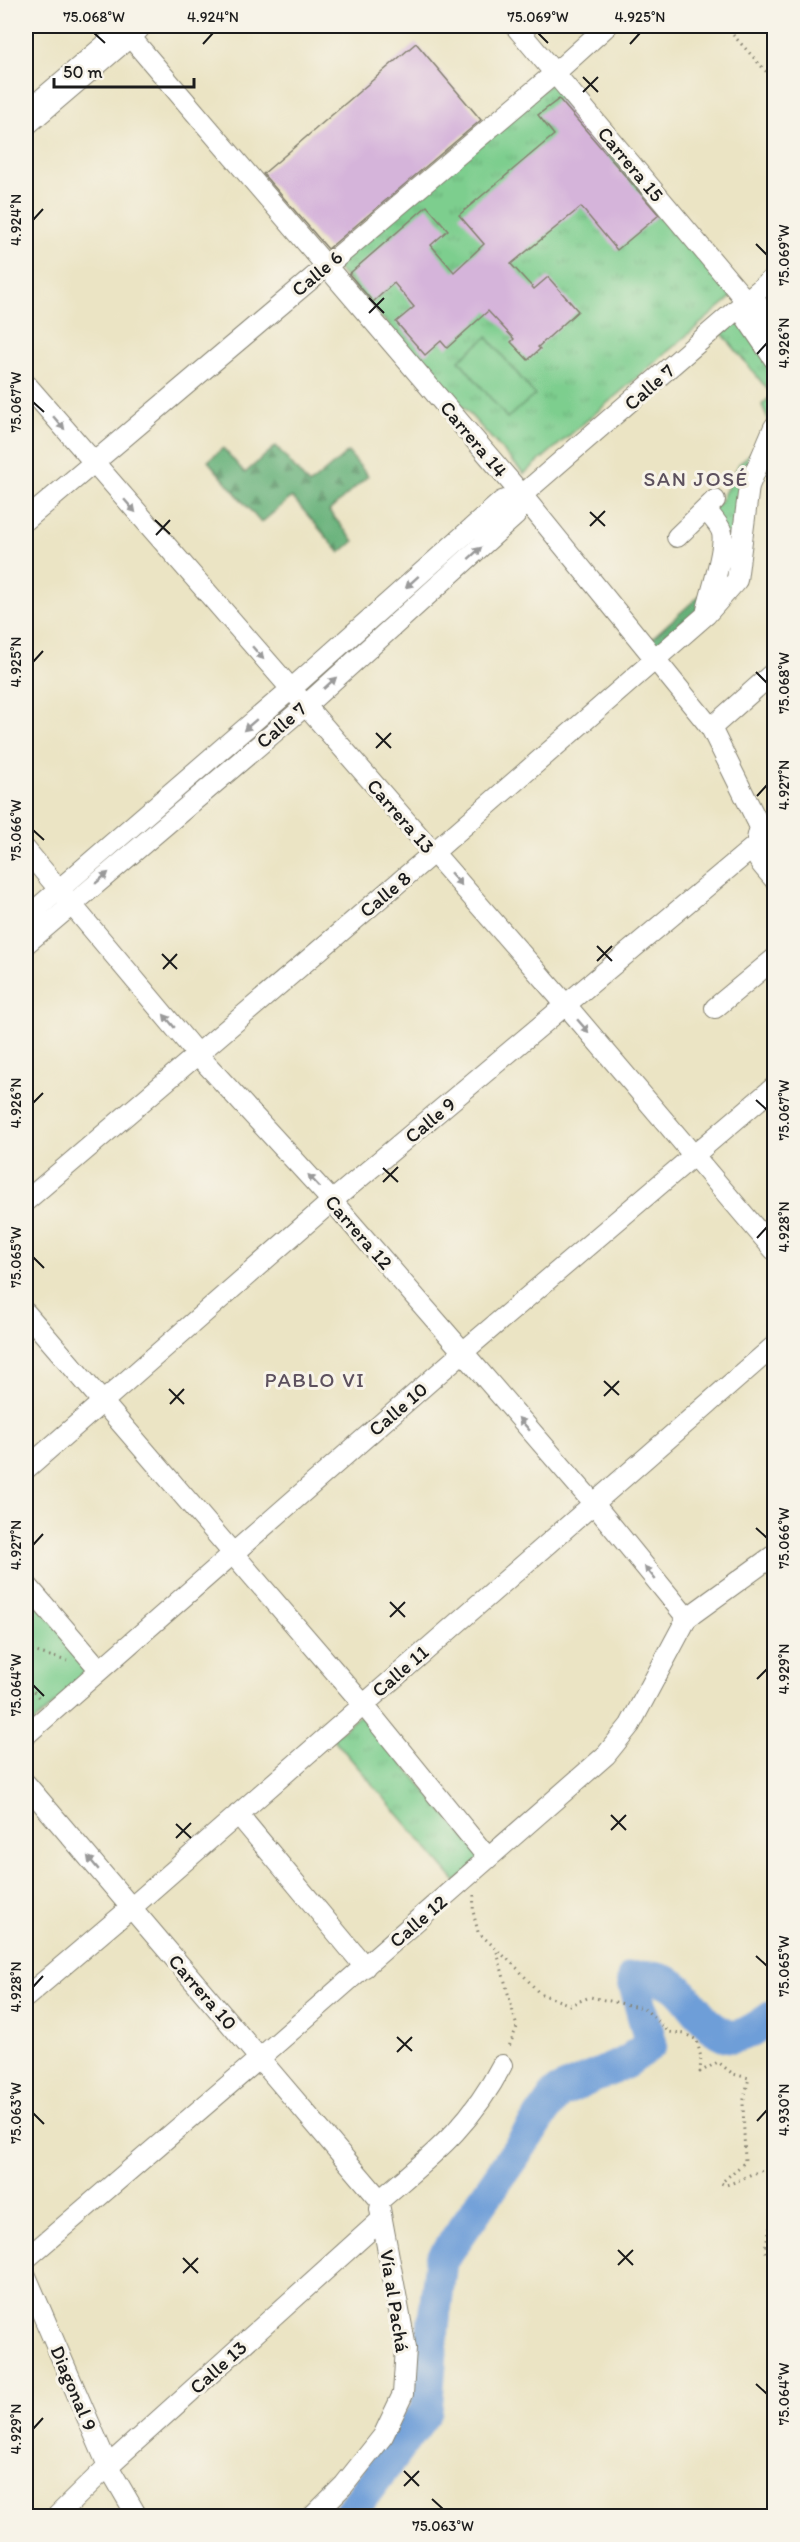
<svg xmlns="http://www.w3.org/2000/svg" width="800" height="2542" font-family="Itim,sans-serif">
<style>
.grass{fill:url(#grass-tufts);stroke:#4c7555;stroke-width:1.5}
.forest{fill:url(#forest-firs);stroke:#41664a;stroke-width:1.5}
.park{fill:#7dce8e;stroke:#4c7555;stroke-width:1.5}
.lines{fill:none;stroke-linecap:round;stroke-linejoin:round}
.river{stroke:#6e9ed8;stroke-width:33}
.building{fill:#d5b4da}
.street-casing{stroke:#848070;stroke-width:22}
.primary-casing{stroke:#848070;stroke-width:32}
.path{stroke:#848070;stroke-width:3;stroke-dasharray:1.5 4.5;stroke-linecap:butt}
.street{stroke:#fff;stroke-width:20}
.primary{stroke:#fff;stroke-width:30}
.oneway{fill:#999}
.ticks{fill:none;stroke:#1c1c1c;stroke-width:2}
.labels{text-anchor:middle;stroke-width:6;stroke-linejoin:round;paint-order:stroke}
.street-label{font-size:20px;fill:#1c1c1c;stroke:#f7f3e8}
.neighbourhood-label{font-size:21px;letter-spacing:1.5px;fill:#5d515e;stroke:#f7f3e8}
.neatline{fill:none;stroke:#1c1c1c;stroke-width:2}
.ticks-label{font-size:15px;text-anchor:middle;fill:#1c1c1c}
</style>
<defs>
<pattern id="grass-tufts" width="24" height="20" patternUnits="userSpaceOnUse" patternTransform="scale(1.5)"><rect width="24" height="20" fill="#7dce8e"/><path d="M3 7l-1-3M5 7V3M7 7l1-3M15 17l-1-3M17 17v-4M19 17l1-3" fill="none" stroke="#6bb07a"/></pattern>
<pattern id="forest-firs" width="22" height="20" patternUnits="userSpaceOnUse" patternTransform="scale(1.5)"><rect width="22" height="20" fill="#66b179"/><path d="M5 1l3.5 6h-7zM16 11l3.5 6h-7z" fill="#538f62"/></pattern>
</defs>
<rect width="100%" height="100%" fill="#f7f3e8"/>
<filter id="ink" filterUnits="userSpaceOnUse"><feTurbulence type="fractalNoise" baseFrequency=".0167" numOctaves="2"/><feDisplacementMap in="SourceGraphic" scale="12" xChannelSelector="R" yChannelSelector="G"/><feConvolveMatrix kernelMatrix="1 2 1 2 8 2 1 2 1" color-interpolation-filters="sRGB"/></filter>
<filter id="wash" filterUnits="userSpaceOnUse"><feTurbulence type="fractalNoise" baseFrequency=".008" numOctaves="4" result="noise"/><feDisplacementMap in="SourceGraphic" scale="24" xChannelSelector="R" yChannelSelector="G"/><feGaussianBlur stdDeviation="1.35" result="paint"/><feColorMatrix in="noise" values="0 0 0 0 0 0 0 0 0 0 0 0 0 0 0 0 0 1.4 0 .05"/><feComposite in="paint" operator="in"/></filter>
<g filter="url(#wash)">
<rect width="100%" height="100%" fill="#ebe4c4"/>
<path class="grass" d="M 554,81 L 733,296 L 524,474 L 334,265 Z
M 739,316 L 774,367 L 774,415 L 771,425 L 762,405 L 772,395 L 721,332 Z
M 769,436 L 734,580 L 714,605 L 731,545 L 710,511 L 720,502 L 739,464 Z
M 361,1714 L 482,1858 L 456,1882 L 333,1738 Z"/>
<path class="forest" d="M 276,446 L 309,485 L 348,452 L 368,476 L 329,511 L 354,541 L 340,553 L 292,497 L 261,523 L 208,461 L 223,448 L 245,473 Z
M 508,506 L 512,512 L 306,696 L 299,689 Z
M 699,596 L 709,608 L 657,655 L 649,641 Z
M 280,708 L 287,715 L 79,891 L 73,883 Z"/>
<path class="park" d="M 487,337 L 535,395 L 507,418 L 459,360 Z
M 26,1591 L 94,1669 L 26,1729 Z"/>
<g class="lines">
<path class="river" d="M 348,2516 L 426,2411 L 433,2328 L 441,2261 L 557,2093 L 625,2063 L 651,2044 L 633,1978 C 646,1976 666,1978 677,1988 C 694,2002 710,2039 737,2036 C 749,2034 764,2022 774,2016"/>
</g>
<g id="blocks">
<path class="building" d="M 416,43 L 481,120 L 328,249 L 263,174 Z
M 559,99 L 659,215 L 617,250 L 581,207 L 511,264 L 534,289 L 548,277 L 578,311 L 538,347 L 540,349 L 528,360 L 511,342 L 514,339 L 488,311 L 447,348 L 441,341 L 425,355 L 396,322 L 414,307 L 394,283 L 373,302 L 349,274 L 427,206 L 448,230 L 431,245 L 454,272 L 484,244 L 459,215 L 554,135 L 538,115 Z"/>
</g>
</g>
<g filter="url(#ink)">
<use href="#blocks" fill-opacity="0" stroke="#848070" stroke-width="1.5"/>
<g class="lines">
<g class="street-casing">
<path id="street" d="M 121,26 L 522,495 L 711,728 L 760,827 C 752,857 755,857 774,879
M 515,26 L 747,302
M 753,297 L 774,328
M 740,309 L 774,359
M 26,384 L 566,1005 L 774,1250
M 26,520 L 555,73 L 607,26
M 677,537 L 715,500
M 706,615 C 709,596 728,545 721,530 C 718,523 711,517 707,510
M 711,728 L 774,672
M 26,850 L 197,1054 L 332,1201 L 463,1352 L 594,1504 L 687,1618
M 26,918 L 290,690 L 502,501 L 522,495 L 774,277
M 26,944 L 304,707 L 516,515 L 522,495
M 715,1008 L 774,959
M 26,1201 L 433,853 L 706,615 L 737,580 L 749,486 L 774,427
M 26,1313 L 362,1703 L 488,1858
M 26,1469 L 332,1201 L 756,845
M 26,1584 L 100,1670
M 26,1735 L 463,1352 L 774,1087
M 26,1784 L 380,2200
M 238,1814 L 365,1967
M 26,1997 L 131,1908 L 774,1346
M 380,2200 C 431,2156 470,2127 502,2065
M 26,2259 L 260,2058 L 606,1755 L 630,1725 L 687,1618 L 774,1555
M 26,2276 L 108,2466 L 137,2516
M 57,2516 L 108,2466 L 381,2220
M 313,2516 L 344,2485 L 383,2436 L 403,2394 L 406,2348 L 380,2209"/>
</g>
<g class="primary-casing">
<path id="primary" d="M 26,119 L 135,26"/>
</g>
<path class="path" d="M 725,26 L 774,80
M 26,1649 L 67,1661
M 26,1682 L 40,1699
M 474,1895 L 473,1911 L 478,1932 L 518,1969 L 539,1993 L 570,2005 L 590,1997 L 644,2008 L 669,2032 L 685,2034 L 697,2040 L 701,2058 L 700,2072 L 718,2062 L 733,2074 L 749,2078 L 743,2103 L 745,2162 L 721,2183 L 725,2185 C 742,2182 756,2166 774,2173
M 497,1952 L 517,2027 L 508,2049
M 774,2210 L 765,2249 L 767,2255 L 774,2252"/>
<use href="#street" class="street"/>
<use href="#primary" class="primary"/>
</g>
<defs><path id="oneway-solid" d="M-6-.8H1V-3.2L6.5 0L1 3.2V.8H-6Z" transform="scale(1.5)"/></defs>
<g class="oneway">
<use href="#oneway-solid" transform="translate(59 423) rotate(49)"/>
<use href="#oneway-solid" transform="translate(130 506) rotate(49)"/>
<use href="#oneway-solid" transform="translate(475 553) rotate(-42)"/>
<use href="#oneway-solid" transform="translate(412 582) rotate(138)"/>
<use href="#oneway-solid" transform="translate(258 653) rotate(49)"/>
<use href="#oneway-solid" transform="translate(330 683) rotate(-42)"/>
<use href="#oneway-solid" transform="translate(250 725) rotate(139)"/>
<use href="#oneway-solid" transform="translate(102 878) rotate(-40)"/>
<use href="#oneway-solid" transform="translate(456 879) rotate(49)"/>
<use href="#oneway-solid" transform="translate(169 1021) rotate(-130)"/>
<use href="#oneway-solid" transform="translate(583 1026) rotate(49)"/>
<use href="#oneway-solid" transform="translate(314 1181) rotate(-133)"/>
<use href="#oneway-solid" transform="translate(524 1424) rotate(-131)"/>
<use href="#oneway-solid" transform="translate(650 1573) rotate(-129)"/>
<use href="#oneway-solid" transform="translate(93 1863) rotate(-130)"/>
</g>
</g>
<path class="ticks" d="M 94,33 L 105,43M 538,33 L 548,43M 203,44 L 213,33M 630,44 L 640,33M 583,77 L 598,92M 583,92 L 598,77M 33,220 L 43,209M 756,244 L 767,255M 369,298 L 384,313M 369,313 L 384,298M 757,354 L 767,343M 33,402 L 44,412M 590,512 L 605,526M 155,520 L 170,534M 590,526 L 605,511M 156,535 L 170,520M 33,662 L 43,651M 756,672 L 767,683M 376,733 L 391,748M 376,748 L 391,733M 757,796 L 767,785M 33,830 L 44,840M 597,946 L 612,961M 162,954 L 177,969M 597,961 L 612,946M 163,969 L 177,954M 756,1100 L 767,1110M 33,1103 L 43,1093M 383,1168 L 398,1182M 383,1182 L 398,1167M 757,1238 L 767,1227M 33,1257 L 44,1268M 604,1381 L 619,1395M 169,1389 L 184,1404M 604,1396 L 619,1381M 170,1404 L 184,1389M 756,1528 L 767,1538M 33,1545 L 43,1534M 390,1602 L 405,1617M 390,1617 L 405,1602M 757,1679 L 767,1669M 33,1685 L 44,1696M 611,1815 L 626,1830M 176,1824 L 191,1838M 611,1830 L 626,1815M 176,1838 L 191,1823M 756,1956 L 767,1966M 33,1987 L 43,1976M 397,2037 L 412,2051M 397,2052 L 412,2037M 33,2113 L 44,2124M 757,2121 L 767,2110M 618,2250 L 633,2265M 183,2258 L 198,2273M 618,2265 L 633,2250M 183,2273 L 198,2258M 756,2384 L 767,2394M 33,2429 L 43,2418M 404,2471 L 419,2486M 404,2486 L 419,2471M 432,2499 L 443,2509"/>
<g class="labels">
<g class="street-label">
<text transform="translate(631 164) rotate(50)" y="7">Carrera 15</text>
<text transform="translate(317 273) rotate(-40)" y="7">Calle 6</text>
<text transform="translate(649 387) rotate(-41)" y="7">Calle 7</text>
<text transform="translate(474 439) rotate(50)" y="7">Carrera 14</text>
<text transform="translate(281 725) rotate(-41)" y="7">Calle 7</text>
<text transform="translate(401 816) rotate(49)" y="7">Carrera 13</text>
<text transform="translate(385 894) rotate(-40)" y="7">Calle 8</text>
<text transform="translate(430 1120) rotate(-40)" y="7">Calle 9</text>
<text transform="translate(359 1232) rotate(49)" y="7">Carrera 12</text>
<text transform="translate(398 1409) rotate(-41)" y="7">Calle 10</text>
<text transform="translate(400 1671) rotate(-41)" y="7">Calle 11</text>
<text transform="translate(418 1921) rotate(-41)" y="7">Calle 12</text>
<text transform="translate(203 1992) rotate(49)" y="7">Carrera 10</text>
<text transform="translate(395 2301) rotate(81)" y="7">Vía al Pachá</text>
<text transform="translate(218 2367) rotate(-42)" y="7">Calle 13</text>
<text transform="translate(74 2388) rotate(67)" y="7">Diagonal 9</text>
</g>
<g class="neighbourhood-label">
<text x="696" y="486">SAN JOSÉ</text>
<text x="315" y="1387">PABLO VI</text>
</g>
</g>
<rect width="800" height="2542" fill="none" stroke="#f7f3e8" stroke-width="66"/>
<path d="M54 78v9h140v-9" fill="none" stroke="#1c1c1c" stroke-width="3"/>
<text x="63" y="78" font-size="18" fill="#1c1c1c" stroke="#f7f3e8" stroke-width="4.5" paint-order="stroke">50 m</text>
<rect x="33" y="33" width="734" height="2476" class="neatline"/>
<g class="ticks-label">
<text x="94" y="22">75.068°W</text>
<text x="213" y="22">4.924°N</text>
<text x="538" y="22">75.069°W</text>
<text x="640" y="22">4.925°N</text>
<text transform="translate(16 220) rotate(-90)" y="5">4.924°N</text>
<text transform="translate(784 255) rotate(-90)" y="5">75.069°W</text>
<text transform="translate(784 343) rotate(-90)" y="5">4.926°N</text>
<text transform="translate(16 402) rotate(-90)" y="5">75.067°W</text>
<text transform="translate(16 662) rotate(-90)" y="5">4.925°N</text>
<text transform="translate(784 683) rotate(-90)" y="5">75.068°W</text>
<text transform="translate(784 785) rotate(-90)" y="5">4.927°N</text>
<text transform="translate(16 830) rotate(-90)" y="5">75.066°W</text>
<text transform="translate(16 1103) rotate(-90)" y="5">4.926°N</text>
<text transform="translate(784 1110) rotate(-90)" y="5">75.067°W</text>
<text transform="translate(784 1227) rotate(-90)" y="5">4.928°N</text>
<text transform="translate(16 1257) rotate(-90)" y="5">75.065°W</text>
<text transform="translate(784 1538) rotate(-90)" y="5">75.066°W</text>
<text transform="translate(16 1545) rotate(-90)" y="5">4.927°N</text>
<text transform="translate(784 1669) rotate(-90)" y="5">4.929°N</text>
<text transform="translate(16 1685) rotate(-90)" y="5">75.064°W</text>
<text transform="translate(784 1966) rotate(-90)" y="5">75.065°W</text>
<text transform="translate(16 1987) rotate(-90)" y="5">4.928°N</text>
<text transform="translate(784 2110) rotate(-90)" y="5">4.930°N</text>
<text transform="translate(16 2113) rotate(-90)" y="5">75.063°W</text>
<text transform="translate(784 2394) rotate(-90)" y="5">75.064°W</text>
<text transform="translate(16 2429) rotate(-90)" y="5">4.929°N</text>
<text x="443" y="2531">75.063°W</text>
</g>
</svg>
